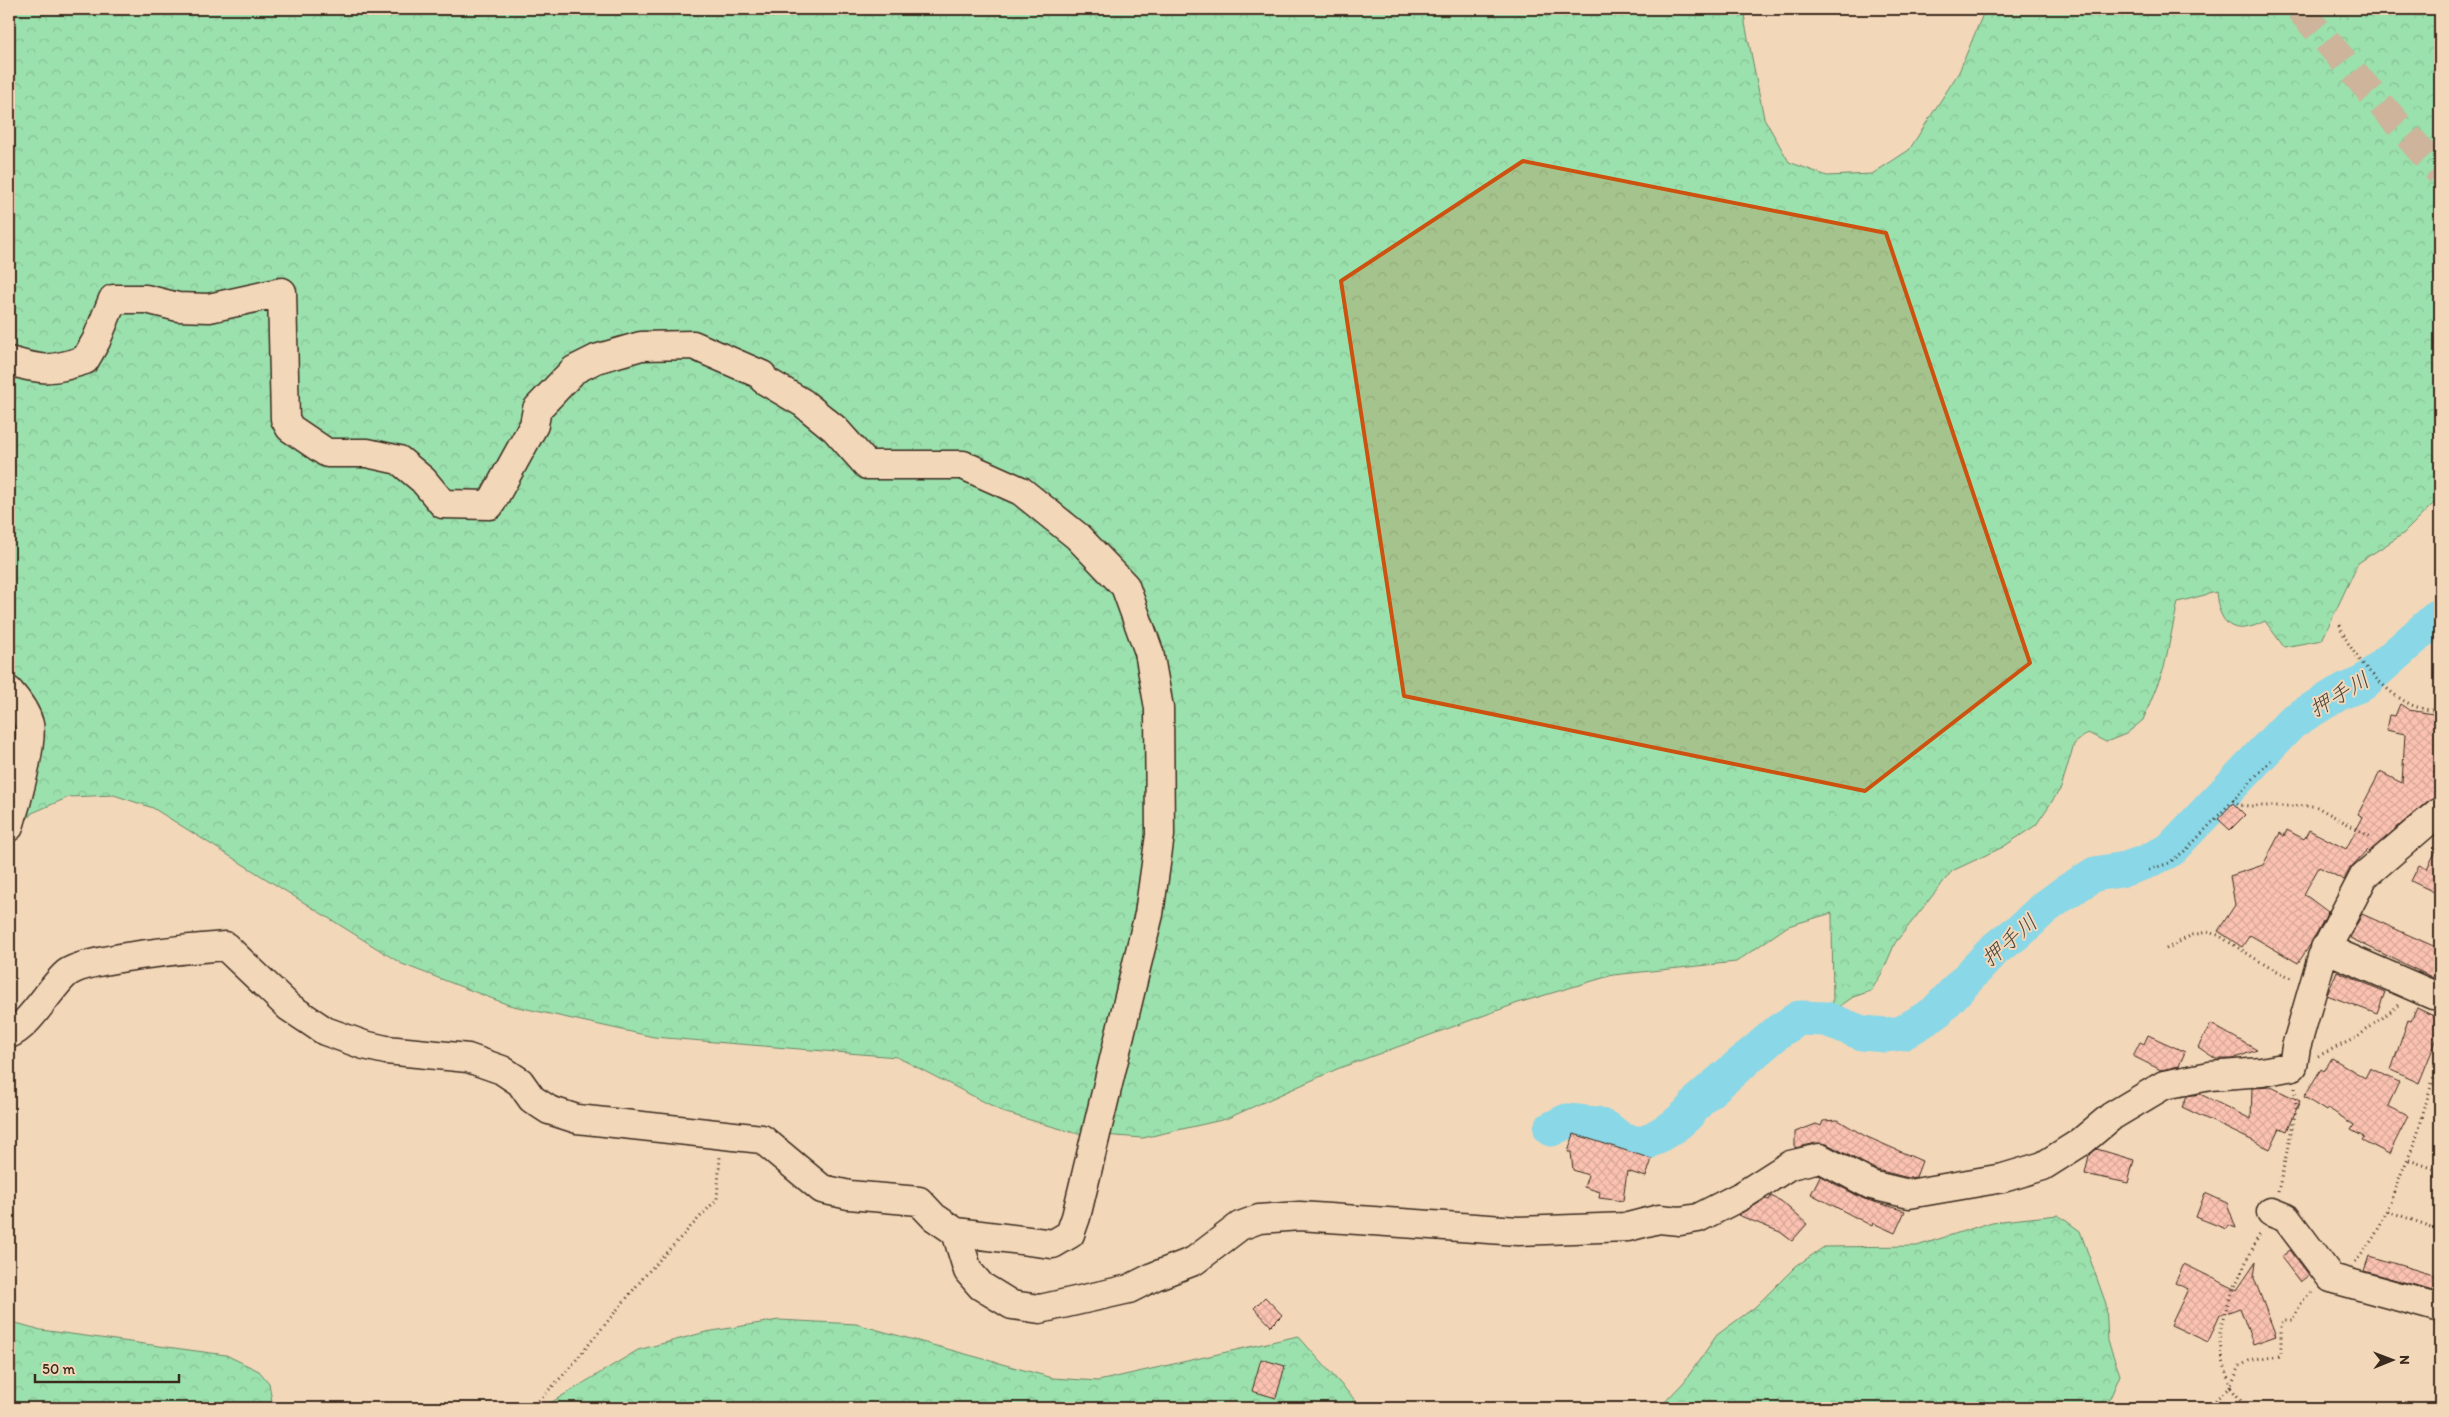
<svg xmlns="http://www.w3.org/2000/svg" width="2449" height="1417" font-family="Itim,'Klee One',sans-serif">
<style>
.forest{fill:url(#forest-crowns);stroke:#6b8666}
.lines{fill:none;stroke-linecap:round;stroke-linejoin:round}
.river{stroke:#89d7e7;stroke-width:35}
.building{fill:url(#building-cross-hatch);stroke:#3b2a1e}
.highway-tunnel{stroke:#cdb49a;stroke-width:28;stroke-dasharray:28 14;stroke-linecap:butt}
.minor-casing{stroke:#3b2a1e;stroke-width:31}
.path{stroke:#3b2a1e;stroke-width:3;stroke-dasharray:1 4;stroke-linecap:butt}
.minor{stroke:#f2d7b9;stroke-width:28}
.marked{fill:#ce520f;fill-opacity:0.2;stroke:#ce520f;stroke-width:4;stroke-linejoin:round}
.labels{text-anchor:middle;stroke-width:4;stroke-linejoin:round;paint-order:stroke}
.water-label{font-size:22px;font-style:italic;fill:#47443c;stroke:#f2d7b9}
</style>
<defs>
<pattern id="forest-crowns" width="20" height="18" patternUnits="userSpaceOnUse" patternTransform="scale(1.25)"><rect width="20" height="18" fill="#9be1ad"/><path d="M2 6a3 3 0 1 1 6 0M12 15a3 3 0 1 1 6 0" fill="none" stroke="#86c194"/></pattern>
<pattern id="building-cross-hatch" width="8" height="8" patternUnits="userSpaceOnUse" patternTransform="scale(1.25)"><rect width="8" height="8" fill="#fbc2b1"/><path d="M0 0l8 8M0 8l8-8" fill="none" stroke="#d8a798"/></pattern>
</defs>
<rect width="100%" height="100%" fill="#f2d7b9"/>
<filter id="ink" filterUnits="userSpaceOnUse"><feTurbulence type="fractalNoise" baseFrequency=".02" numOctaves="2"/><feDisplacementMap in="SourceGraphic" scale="10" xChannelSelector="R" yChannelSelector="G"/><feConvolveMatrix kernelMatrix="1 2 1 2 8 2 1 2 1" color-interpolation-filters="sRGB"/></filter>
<g filter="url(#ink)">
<path class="forest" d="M 9,9 L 1746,9 L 1745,23 L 1764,118 L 1789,162 L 1827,176 L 1872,174 L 1909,150 L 1959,72 L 1985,9 L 2440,9 L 2440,497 L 2403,534 L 2358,563 L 2322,640 L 2284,647 L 2265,621 C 2234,637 2219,626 2216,592 L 2178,602 L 2164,668 L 2143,720 L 2126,734 L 2106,742 L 2088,733 L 2074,744 L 2061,788 L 2036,825 L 2003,847 L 1952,871 L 1895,943 L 1883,971 L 1871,991 L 1853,997 L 1833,1011 L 1832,913 L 1788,926 L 1736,962 L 1613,975 L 1518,1003 L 1337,1069 L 1226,1119 L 1143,1138 L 1075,1133 L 1006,1113 L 897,1057 L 654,1037 L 509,1005 L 402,964 L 153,808 L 114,795 L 69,797 L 32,813 L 9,842 Z
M 2058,1215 L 2080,1231 L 2106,1304 L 2108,1341 L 2120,1375 L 2106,1408 L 1659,1408 L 1684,1382 L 1717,1335 L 1755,1307 L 1796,1266 L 1824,1247 L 1917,1246 L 1992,1222 Z
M 779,1320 L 856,1324 L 1053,1378 L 1098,1381 L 1298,1336 L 1362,1408 L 542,1408 L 638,1350 L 706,1332 Z
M 9,1321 L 41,1330 L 226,1355 L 259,1371 L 269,1383 L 273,1408 L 9,1408 Z"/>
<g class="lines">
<path class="river" d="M 1551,1129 L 1567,1121 L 1596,1124 L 1609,1130 L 1623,1141 L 1644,1144 L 1673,1127 L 1687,1115 L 1701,1098 L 1779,1031 L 1799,1018 L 1826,1019 L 1862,1033 L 1886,1035 L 1902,1033 L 1935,1013 L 1996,948 L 2022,929 L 2043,909 L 2066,892 L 2095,874 L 2125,869 L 2146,862 L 2170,850 L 2292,722 L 2339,693 L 2362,684 L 2440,615"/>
</g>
<path class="building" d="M 2400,704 L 2409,710 L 2433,714 L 2433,716 L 2440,717 L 2440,796 L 2430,799 L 2369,852 L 2367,850 L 2350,868 L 2344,880 L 2319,867 L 2304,894 L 2328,912 L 2310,945 L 2298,963 L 2250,935 L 2242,947 L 2218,931 L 2235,905 L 2230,876 L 2263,865 L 2280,833 L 2284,836 L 2287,830 L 2304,839 L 2309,830 L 2346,849 L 2363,817 L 2358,814 L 2380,772 L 2402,783 L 2405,734 L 2386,730 L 2389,715 L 2395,716 Z
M 2233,803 L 2245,815 L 2230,830 L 2218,819 Z
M 2440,842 L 2440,884 L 2436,893 L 2411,881 L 2419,865 L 2427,869 Z
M 2362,914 L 2440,949 L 2440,981 L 2350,938 Z
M 2337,971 L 2385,992 L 2377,1014 L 2327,995 Z
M 2417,1008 L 2440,1019 L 2440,1031 L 2419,1083 L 2391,1070 L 2408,1020 L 2411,1021 Z
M 2211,1024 L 2257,1050 L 2232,1059 L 2216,1059 L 2198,1047 Z
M 2148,1035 L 2185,1052 L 2179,1066 L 2161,1070 L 2133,1056 L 2140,1042 L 2144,1044 Z
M 2332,1058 L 2365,1078 L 2370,1068 L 2399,1082 L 2388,1106 L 2408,1116 L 2389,1154 L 2362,1140 L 2364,1137 L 2351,1130 L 2354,1125 L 2328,1108 L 2326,1111 L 2304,1097 L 2321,1069 L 2324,1071 Z
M 2271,1087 L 2300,1101 L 2287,1131 L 2280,1128 L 2270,1149 L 2182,1107 L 2187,1096 L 2200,1094 L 2251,1119 L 2252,1088 Z
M 1838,1120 L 1865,1136 L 1922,1161 L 1916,1177 L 1909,1178 L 1877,1170 L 1827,1144 L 1816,1143 L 1795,1148 L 1795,1132 L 1816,1124 L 1821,1126 L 1823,1121 Z
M 1574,1134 L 1652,1159 L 1646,1177 L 1627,1171 L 1623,1201 L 1599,1198 L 1600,1192 L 1584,1187 L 1588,1175 L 1573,1170 L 1571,1152 L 1568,1152 Z
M 2097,1149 L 2134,1160 L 2128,1183 L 2085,1174 L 2089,1155 Z
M 1820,1176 L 1864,1199 L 1905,1211 L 1895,1233 L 1873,1223 L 1872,1226 L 1811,1194 Z
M 2205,1193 L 2227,1203 L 2236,1228 L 2228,1225 L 2226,1229 L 2196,1217 Z
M 1771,1196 L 1781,1201 L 1807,1224 L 1792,1241 L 1780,1232 L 1738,1215 L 1766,1199 L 1769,1200 Z
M 2290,1250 L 2309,1275 L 2300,1282 L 2281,1257 Z
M 2369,1256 L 2440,1277 L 2440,1292 L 2364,1271 Z
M 2256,1262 L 2254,1278 L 2276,1336 L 2253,1344 L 2240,1308 L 2220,1315 L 2208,1342 L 2171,1325 L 2188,1289 L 2175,1283 L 2184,1264 L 2237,1290 Z
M 1265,1297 L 1282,1315 L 1271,1326 L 1254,1308 Z
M 1261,1359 L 1285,1366 L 1276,1398 L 1252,1391 Z"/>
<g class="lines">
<path class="highway-tunnel" d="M 2299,9 L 2440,173"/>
<g class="minor-casing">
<path id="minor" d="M 9,361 C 45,371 49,371 85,360 L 96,341 L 113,299 L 146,299 L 178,307 L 209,308 L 282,292 L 285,419 L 290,428 L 327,453 L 367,453 L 399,460 L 423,480 L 443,504 L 490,505 L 534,425 L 537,409 L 574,370 L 596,359 L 641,346 L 693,345 L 762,375 L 764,380 L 803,403 L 835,429 L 867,465 L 963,465 L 1021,491 L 1077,536 L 1125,586 L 1149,652 L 1159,708 L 1160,835 L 1149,914 L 1076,1217 L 1070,1234 L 1053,1244 L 956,1232 L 934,1217 L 919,1201 L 849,1195 L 822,1189 L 762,1139 L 577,1119 L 549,1110 L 532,1099 L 520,1082 L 502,1070 L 468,1058 L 386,1050 L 364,1045 L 325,1031 L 289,1007 L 225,946 C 197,948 86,958 67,973 C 50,987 29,1027 9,1034
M 9,691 C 17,700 26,712 29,724 C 34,741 15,808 9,827
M 2325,948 L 2433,995
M 2271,1212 L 2286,1218 L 2331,1278 L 2440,1308
M 956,1232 L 968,1271 L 981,1286 L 1012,1305 L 1040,1309 L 1129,1289 L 1155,1276 L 1194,1261 L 1240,1226 L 1259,1219 L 1300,1216 L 1518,1231 L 1628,1227 L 1659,1219 L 1680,1221 L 1698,1218 L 1743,1195 L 1790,1165 L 1820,1158 L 1871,1185 L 1909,1194 L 2003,1178 L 2043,1166 L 2081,1142 L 2112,1116 L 2164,1085 L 2210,1076 L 2262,1072 L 2293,1066 L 2296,1047 L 2322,957 L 2364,876 L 2440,811"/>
</g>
<path class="path" d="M 2340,625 C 2348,653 2389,698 2417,707 C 2425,710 2433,710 2440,711
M 2233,800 L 2240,805 L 2250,806 L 2315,806 L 2373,838
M 2149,870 L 2169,863 L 2187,849 L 2272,759
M 2166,949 L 2192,935 L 2207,932 L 2218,935 L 2267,966 L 2292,978
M 2318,1056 L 2356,1038 L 2399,1005
M 2409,1160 L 2440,1171
M 2278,1192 L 2296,1110 L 2295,1088
M 2388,1211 L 2440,1230
M 2355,1262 C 2376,1239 2385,1217 2395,1189 C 2401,1172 2410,1156 2416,1139 C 2424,1113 2429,1087 2440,1062
M 532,1408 L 567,1371 L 648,1272 L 717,1199 L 720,1157
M 2202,1408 L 2214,1401 L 2230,1387 C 2226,1369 2219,1352 2220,1334 C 2222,1309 2249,1255 2261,1232
M 2247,1408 L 2230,1387 L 2240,1366 L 2249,1361 L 2279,1356 L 2281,1353 L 2281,1324 L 2284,1320 L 2292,1320 L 2302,1302 L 2313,1291"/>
<use href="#minor" class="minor"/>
</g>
</g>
<path class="marked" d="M 1523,161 L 1886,233 L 2030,663 L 1865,791 L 1404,696 L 1341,281 Z"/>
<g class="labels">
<g class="water-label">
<text transform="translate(2339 694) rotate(-31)" y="8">押手川</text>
<text transform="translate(2009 940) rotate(-41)" y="8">押手川</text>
</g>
</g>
<rect width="2449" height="1417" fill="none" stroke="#f2d7b9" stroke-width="30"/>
<rect x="15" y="15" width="2419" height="1387" fill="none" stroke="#3b2a1e" stroke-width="2" filter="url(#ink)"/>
<g transform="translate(2392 1360) rotate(89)" stroke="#f2d7b9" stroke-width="4" paint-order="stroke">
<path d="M0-4L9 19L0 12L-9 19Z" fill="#3b2a1e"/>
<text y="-8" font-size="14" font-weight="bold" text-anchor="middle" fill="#3b2a1e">N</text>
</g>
<path d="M35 1374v8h144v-8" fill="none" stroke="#3b2a1e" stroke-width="2.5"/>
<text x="42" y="1374" font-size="15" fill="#3b2a1e" stroke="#f2d7b9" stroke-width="4" paint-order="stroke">50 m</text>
</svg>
